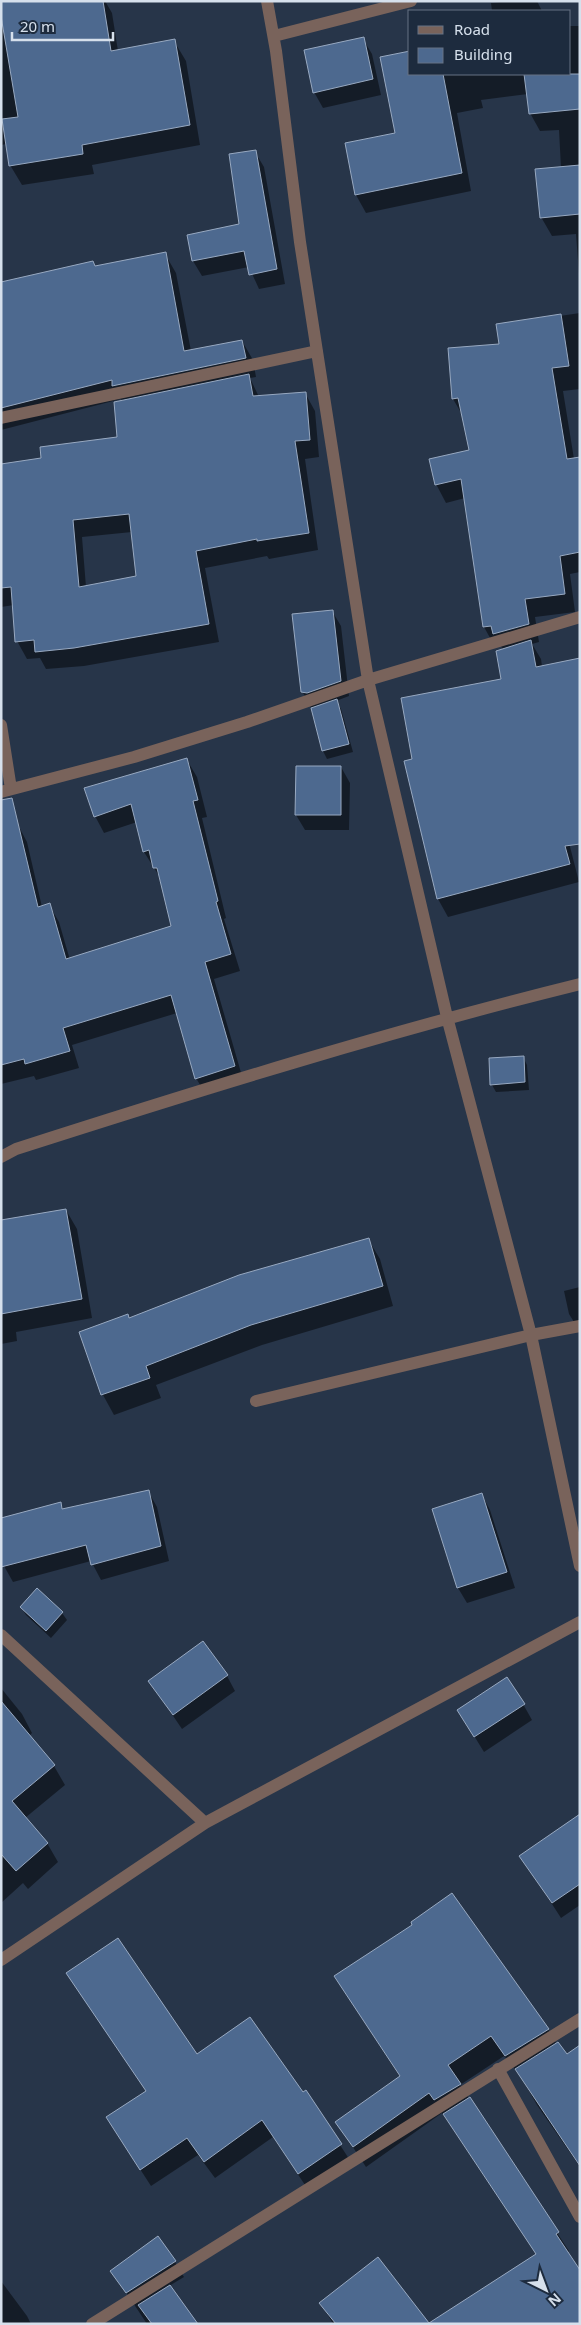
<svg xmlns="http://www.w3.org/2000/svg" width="581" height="2325" font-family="'Noto Sans',sans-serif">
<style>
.shadow{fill:#0007;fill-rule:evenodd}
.building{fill:#4d698f;stroke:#98a9c1;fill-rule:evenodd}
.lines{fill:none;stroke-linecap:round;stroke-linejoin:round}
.street{stroke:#79635b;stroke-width:12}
</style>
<rect width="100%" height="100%" fill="#273549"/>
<path class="shadow" d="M 1,1 L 105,1 L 112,13 L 118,51 L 174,41 L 186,61 L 200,145 L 92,165 L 94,174 L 22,185 L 10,165 L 7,144 L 1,145 Z
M 510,1 L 537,1 L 542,11 L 492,11 L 491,3 Z
M 570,26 L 580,26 L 580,287 L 576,234 L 552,236 L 541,217 L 561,168 L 559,130 L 540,131 L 530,113 L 528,94 L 481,100 L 483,108 L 457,113 L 471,191 L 366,213 L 356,195 L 397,134 L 410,74 L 570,74 Z
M 363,39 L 372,54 L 381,95 L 323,108 L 314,92 Z
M 255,152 L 264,167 L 285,284 L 259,289 L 249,267 L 202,276 L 193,261 L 188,236 L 241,225 Z
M 165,254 L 176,273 L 191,351 L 242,341 L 253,360 L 256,377 L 250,378 L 259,397 L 305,393 L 315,411 L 319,457 L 305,459 L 318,550 L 269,559 L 267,556 L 205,568 L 219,642 L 84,666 L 46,669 L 40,658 L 27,659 L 17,641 L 14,605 L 1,607 L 1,466 L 42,459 L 118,438 L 123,402 L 121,399 L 1,430 L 1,283 ZM 132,532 L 138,577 L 86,587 L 82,537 Z
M 580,313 L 580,389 L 563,391 L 574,459 L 580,458 L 580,572 L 570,574 L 575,612 L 535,617 L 539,642 L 532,644 L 541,659 L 564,823 L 579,882 L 448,917 L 438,899 L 405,762 L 414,760 L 502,680 L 503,650 L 500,644 L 494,645 L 484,627 L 465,498 L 446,503 L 436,484 L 471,451 L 463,416 L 453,399 L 500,345 L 497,325 Z
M 332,611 L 341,626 L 349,696 L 336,701 L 341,709 L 353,752 L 327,759 L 323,751 L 312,709 L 316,708 L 311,707 L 302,691 Z
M 187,760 L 197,777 L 207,817 L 202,818 L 226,918 L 224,919 L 240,971 L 214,979 L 244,1083 L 206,1095 L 196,1078 L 177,1013 L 72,1045 L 79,1068 L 36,1080 L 34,1076 L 1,1084 L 1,829 L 18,825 L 27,842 L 42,907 L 49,905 L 59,922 L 70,960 L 173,927 L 161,879 L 144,852 L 137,822 L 104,833 L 95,816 Z
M 341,767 L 350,783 L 349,830 L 305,830 L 296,815 Z
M 523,1057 L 527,1065 L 529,1090 L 496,1092 L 492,1085 Z
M 66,1210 L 77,1229 L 92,1318 L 16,1332 L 17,1341 L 1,1344 L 1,1222 Z
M 368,1239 L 380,1259 L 393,1306 L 262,1345 L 156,1385 L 161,1398 L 114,1415 L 103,1395 L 81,1332 L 129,1319 Z
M 580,1287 L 580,1320 L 574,1322 L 569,1314 L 564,1291 Z
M 148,1491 L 157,1507 L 169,1561 L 101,1580 L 91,1561 L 13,1582 L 4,1566 L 1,1554 L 60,1503 L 63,1510 Z
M 482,1495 L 490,1510 L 515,1588 L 467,1603 L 458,1588 L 434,1510 Z
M 21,1607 L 62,1613 L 67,1620 L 51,1638 L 26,1615 Z
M 227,1676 L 235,1691 L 182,1729 L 150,1682 Z
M 1,1688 L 22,1714 L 32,1733 L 29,1736 L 54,1766 L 65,1785 L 25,1818 L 47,1843 L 58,1862 L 28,1889 L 23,1883 L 1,1903 Z
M 523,1704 L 532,1720 L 484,1752 L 468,1726 Z
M 580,1816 L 580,1905 L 561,1918 L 521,1856 Z
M 68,1974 L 197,2056 L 302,2094 L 306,2092 L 351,2162 L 309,2191 L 273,2137 L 215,2178 L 198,2155 L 151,2186 L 118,2135 L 147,2092 Z
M 335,1977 L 548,2029 L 557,2045 L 580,2067 L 580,2167 L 537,2105 L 520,2075 L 504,2056 L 460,2085 L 569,2251 L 567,2253 L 580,2324 L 333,2324 L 332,2322 L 321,2303 L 430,2322 L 537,2255 L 442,2113 L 366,2167 L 337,2123 L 400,2077 Z
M 175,2262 L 184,2277 L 169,2286 L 197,2324 L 147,2324 L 112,2271 Z
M 1,2281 L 27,2316 L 31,2324 L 1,2324 Z"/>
<path class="building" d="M 1,1 L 103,1 L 111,51 L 175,39 L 190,125 L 82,145 L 83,154 L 9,166 L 2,119 L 18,117 L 1,16 Z
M 364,37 L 373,79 L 313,93 L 304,50 Z
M 410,51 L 410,74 L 443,74 L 462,173 L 355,195 L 345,143 L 395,133 L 380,57 Z
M 524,74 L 580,74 L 580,109 L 529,114 Z
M 256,150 L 277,269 L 249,275 L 244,251 L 192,261 L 187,235 L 239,224 L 229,154 Z
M 580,165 L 580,214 L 540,218 L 535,169 Z
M 166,252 L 184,351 L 242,340 L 246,358 L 112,386 L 112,380 L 1,408 L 1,282 L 93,261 L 95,266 Z
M 561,314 L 569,366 L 552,368 L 567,459 L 580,457 L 580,552 L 560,556 L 565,594 L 525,599 L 529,624 L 493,634 L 491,626 L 483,627 L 461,479 L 435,485 L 429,459 L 469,450 L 458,398 L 452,399 L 448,348 L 499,344 L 496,324 Z
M 249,374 L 253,396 L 306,392 L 310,440 L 295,441 L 309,533 L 257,541 L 257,539 L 196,551 L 209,624 L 74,648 L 35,652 L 34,640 L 15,642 L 11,587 L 1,588 L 1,464 L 41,458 L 40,447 L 117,437 L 114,402 ZM 129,514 L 136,576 L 79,587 L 73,520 Z
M 333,610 L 341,681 L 307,693 L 301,692 L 292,614 Z
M 531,640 L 536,667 L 580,658 L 580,844 L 565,846 L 570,864 L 437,899 L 404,761 L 412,759 L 401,698 L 501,679 L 496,651 Z
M 337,699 L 349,744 L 322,751 L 311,708 Z
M 187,758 L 198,800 L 193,801 L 218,901 L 216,902 L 231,954 L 205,962 L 235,1066 L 195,1079 L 171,995 L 63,1028 L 70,1051 L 25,1064 L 24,1059 L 1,1065 L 1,800 L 12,798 L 38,907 L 50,903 L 66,959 L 171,926 L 157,868 L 153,868 L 149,850 L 143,852 L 131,804 L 94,817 L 84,788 Z
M 296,766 L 341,766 L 341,815 L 295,815 Z
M 524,1056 L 525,1082 L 490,1085 L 489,1058 Z
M 66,1209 L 82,1299 L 1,1314 L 1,1220 Z
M 369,1238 L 383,1286 L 251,1325 L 146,1366 L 150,1378 L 101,1395 L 79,1332 L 128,1314 L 129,1318 L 239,1275 Z
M 149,1490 L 161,1546 L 91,1565 L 86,1545 L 1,1567 L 1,1518 L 61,1502 L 62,1509 Z
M 482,1493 L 507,1572 L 457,1588 L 432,1509 Z
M 37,1588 L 63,1612 L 46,1631 L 20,1607 Z
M 203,1641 L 228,1675 L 173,1715 L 148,1681 Z
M 507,1677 L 525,1704 L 474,1737 L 457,1710 Z
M 1,1701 L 55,1765 L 12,1801 L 48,1843 L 16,1871 L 1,1854 Z
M 580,1814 L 580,1884 L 552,1903 L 519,1856 Z
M 452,1893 L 549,2029 L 505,2056 L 491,2036 L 448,2065 L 461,2084 L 434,2100 L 429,2093 L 353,2147 L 335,2122 L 400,2076 L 334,1976 L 412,1925 L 411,1922 Z
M 118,1938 L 197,2054 L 250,2017 L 303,2092 L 306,2090 L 342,2144 L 298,2174 L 262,2120 L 204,2162 L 187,2138 L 140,2170 L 106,2117 L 146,2091 L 66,1973 Z
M 558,2042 L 567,2054 L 580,2045 L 580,2166 L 515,2069 Z
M 470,2097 L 559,2232 L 556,2234 L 580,2270 L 580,2324 L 336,2324 L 319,2303 L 378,2257 L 429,2323 L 536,2254 L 443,2114 Z
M 158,2236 L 176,2261 L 126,2293 L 110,2271 Z
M 170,2285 L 198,2324 L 152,2324 L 138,2305 Z"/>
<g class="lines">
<path class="street" d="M 267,1 L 276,51 L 300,242 L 368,680 L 447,1017 L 531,1335 L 580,1566
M 274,36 L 411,1
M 1,418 L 317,351
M 1,725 L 11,789
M 1,792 L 134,757 L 247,722 L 368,680 L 580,617
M 1,1157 L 16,1149 C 203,1089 390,1031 580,984
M 256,1401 L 531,1335 L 580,1326
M 1,1635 L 205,1823
M 1,1960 L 205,1823 L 580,1622
M 498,2069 L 580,2217
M 92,2324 L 580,2019"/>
</g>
<rect width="581" height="2325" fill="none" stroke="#d6e0ec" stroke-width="5"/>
<rect x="408" y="10" width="162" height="65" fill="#1d2b3e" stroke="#677384"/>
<rect x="418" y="26" width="25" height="8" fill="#79635b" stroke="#677384"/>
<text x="454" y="35" font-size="15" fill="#d6e0ec">Road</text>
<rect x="418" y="48" width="25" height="15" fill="#4d698f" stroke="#677384"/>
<text x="454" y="60" font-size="15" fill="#d6e0ec">Building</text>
<g transform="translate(546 2290) rotate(138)" stroke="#1d2b3e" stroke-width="4" paint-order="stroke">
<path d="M0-4L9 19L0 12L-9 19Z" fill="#d6e0ec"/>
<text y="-8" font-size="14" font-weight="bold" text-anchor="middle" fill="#d6e0ec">N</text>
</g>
<path d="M12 32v8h101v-8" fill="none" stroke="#d6e0ec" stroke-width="2.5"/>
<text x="20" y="32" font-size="15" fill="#d6e0ec" stroke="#1d2b3e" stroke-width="4" paint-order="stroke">20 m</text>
</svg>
